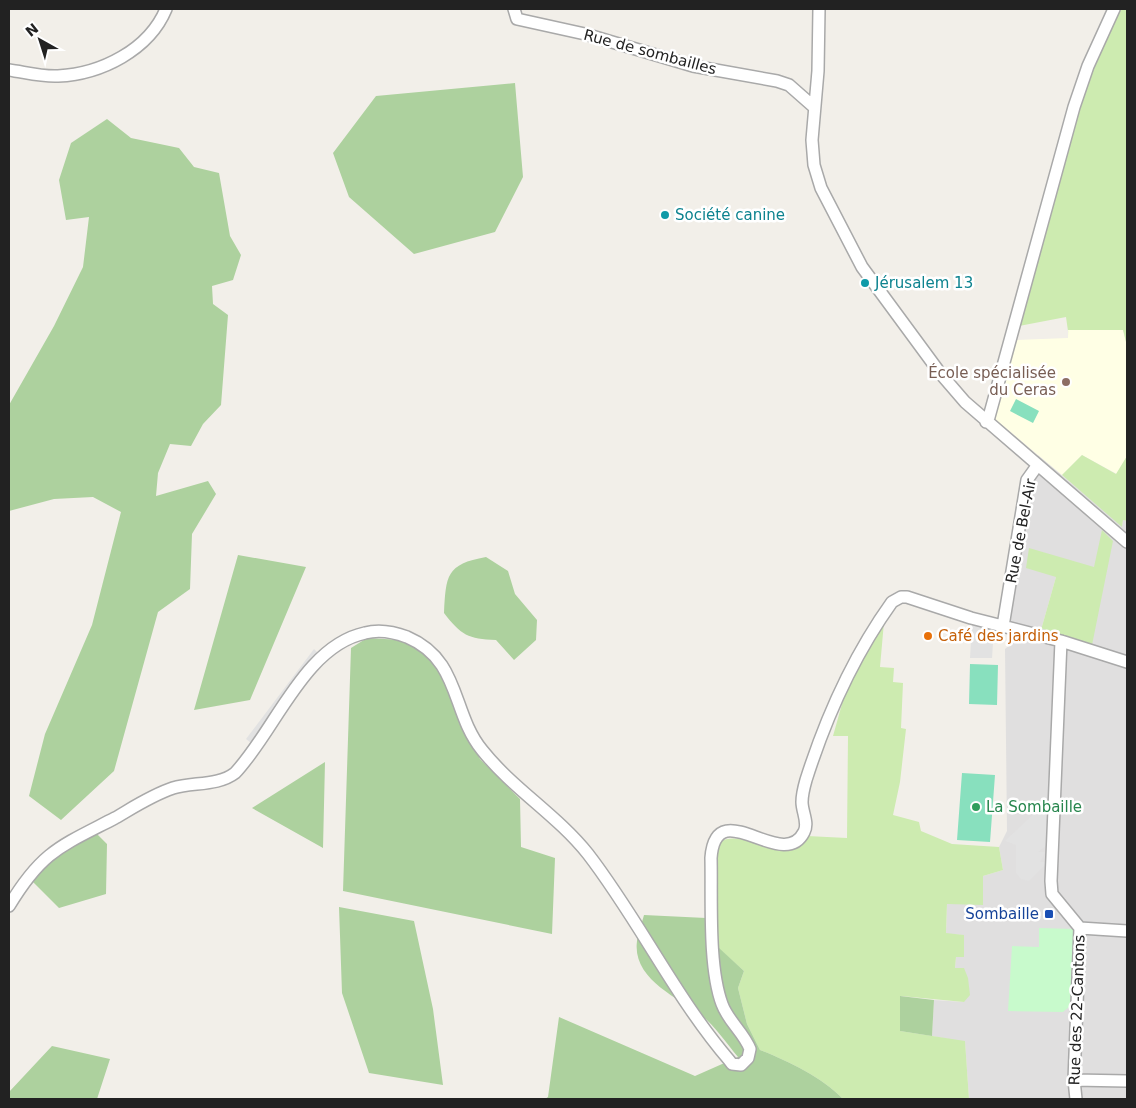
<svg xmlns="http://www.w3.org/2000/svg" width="1136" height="1108" font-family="'DejaVu Sans',sans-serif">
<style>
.residential{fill:#e0dfdf;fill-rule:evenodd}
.education{fill:#ffffe5}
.grass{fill:#cdebb0}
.forest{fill:#add19e}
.park{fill:#c8facc}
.pitch{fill:#88e0be}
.parking{fill:#e2e2e2}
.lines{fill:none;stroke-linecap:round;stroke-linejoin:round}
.minor-casing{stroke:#a9a9a9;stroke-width:14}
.minor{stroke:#fff;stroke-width:11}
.culture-dot{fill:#0f9aa8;stroke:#fff;stroke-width:2}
.education-dot{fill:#8d6e63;stroke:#fff;stroke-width:2}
.food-dot{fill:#e8710a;stroke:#fff;stroke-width:2}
.leisure-dot{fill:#2e9e5b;stroke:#fff;stroke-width:2}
.transit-dot{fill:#1a4fb4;stroke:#fff;stroke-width:2}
.labels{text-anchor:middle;stroke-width:5;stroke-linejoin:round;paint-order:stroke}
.street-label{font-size:15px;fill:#222;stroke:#fff}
.culture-label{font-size:15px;fill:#0d838f;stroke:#fff;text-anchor:start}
.education-label{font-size:15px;fill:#785e54;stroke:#fff;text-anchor:end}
.food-label{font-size:15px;fill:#c56008;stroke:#fff;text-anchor:start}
.leisure-label{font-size:15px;fill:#27864d;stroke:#fff;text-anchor:start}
.transit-label{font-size:15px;fill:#164399;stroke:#fff;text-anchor:end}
</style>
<rect width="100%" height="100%" fill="#f2efe9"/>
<path class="residential" d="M 1038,455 L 1122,526 L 1123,520 L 1127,521 L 1127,1099 L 969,1099 L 965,1042 L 932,1036 L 934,1000 L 964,1002 L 964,968 L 955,968 L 956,956 L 964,957 L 963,935 L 946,934 L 947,904 L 983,876 L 1003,870 L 999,847 L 1007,831 L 1005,649 L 1019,637 L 1007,633 ZM 1094,567 L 1041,630 L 1056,577 Z"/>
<path class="education" d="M 1114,328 L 1123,330 L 1127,346 L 1127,456 L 1117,474 L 1082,455 L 1062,475 L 994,418 L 1016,340 L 1068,338 L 1068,330 Z"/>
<path class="grass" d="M 1117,9 L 1127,9 L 1127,346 L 1123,330 L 1068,330 L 1069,338 L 1066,317 L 1019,326 L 1083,88 Z
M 1082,455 L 1116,474 L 1127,456 L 1127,521 L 1123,520 L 1122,527 L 1062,475 Z
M 1102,530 L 1113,541 L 1092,645 L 1041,630 L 1056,577 L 1026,568 L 1029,548 L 1094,567 Z
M 884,622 L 880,667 L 894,668 L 893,682 L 903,683 L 901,728 L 906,729 L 900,782 L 893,815 L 919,822 L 921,831 L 952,844 L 999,847 L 1003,870 L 983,876 L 983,905 L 947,904 L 946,933 L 964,935 L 964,957 L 956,957 L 955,968 L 964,968 L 968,978 L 970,995 L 964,1002 L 901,996 L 900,1031 L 965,1041 L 969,1099 L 843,1099 C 822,1077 788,1061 760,1050 L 747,1024 L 738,988 L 744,971 L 717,947 L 716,852 L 720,842 C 746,826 787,873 807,836 L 847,838 L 848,736 L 833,736 L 849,679 Z"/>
<path class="forest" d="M 515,83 L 523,177 L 495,232 L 414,254 L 349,197 L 333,153 L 376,96 Z
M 107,119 L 131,138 L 179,148 L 194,167 L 219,173 L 230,236 L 241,255 L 233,280 L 212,286 L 213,304 L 228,315 L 221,405 L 203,424 L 191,446 L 170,444 L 158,473 L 156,496 L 208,481 L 216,494 L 192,534 L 190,589 L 158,612 L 114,771 L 61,820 L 29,796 L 45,734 L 92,625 L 121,512 L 93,497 L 54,499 L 9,511 L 9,405 L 54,326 L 83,267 L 89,217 L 66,220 L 59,180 L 71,143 Z
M 238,555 L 306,567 L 250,700 L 194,710 Z
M 486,557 L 508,571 L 515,594 L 537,620 L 536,640 L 514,660 L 496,640 C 468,639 461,635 444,613 C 446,576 446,564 486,557 Z
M 367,638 L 402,640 L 420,649 L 436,665 L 480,759 L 520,799 L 521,847 L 555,858 L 552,934 L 343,891 L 351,648 Z
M 325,762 L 323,848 L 252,808 Z
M 97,834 L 107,844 L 106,894 L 59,908 L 32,881 L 59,854 Z
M 339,907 L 414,921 L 433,1009 L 443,1085 L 369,1073 L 342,993 Z
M 644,915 L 706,918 L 706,936 L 744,971 L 738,988 L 747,1024 L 760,1050 C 788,1061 822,1077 843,1099 L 545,1099 L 548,1097 L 559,1017 L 695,1076 L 738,1057 C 727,1044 715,1026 702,1016 C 677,997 632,979 637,941 C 638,932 642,923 644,915 Z
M 900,996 L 934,1000 L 932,1036 L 900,1031 Z
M 52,1046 L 110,1059 L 97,1099 L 9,1099 L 9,1092 Z"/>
<path class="park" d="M 1039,928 L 1074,929 L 1070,1006 L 1063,1012 L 1008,1011 L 1012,946 L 1039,947 Z"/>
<path class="pitch" d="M 1016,399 L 1039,411 L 1033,423 L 1010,411 Z
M 970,664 L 998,665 L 997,705 L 969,704 Z
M 962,773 L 995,775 L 990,842 L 957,840 Z"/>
<path class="parking" d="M 972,624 L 994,629 L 992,658 L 970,658 Z
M 314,649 L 322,657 L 255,746 L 246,739 Z
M 1040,808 L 1049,809 L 1047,845 L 1038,852 L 1045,852 L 1040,862 L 1048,862 L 1029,881 L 1021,879 L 1016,873 L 1016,845 L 1005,841 Z"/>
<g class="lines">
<g class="minor-casing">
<path id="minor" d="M 514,9 L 517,19 L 585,34 L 693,66 L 777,81 L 789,85 L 814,107
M 819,9 L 818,71 L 812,140 L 814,165 L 821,188 L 862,267 L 940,373 L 965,402 L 1127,542
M 9,70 C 24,72 42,77 58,76 C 101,74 149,50 166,9
M 986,422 L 989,417 L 1074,107 L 1088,66 L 1114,9
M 1003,626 L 1027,480 L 1037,466
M 1061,641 L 1051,881 L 1052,894 L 1080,928 L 1074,1080 L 1076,1099
M 9,906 C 42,851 61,846 115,818 C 134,807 152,795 173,788 C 193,782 218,786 235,773 C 275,731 304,646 365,633 C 379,629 394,632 407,637 C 461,660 451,712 482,750 C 513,789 557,815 588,854 C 639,920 675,997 729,1060 L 732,1064 L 741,1065 L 748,1058 L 750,1049 C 744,1033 728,1021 722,1004 C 708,966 712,899 711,858 C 716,791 783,874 804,832 C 809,823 802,812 802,802 C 802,795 804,787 806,780 C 826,717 854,655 892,602 L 901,597 L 907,597 L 971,618 L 1061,641 L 1127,662
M 1080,928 L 1127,931
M 1074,1080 L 1127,1081"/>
</g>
<use href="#minor" class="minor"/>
</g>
<g class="culture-dot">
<circle cx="665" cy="215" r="5"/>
<circle cx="865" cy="283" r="5"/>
</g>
<circle class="education-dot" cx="1066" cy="382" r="5"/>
<circle class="food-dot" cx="928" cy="636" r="5"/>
<circle class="leisure-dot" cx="976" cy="807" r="5"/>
<rect class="transit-dot" x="1044" y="909" width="10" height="10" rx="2.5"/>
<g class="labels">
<g class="street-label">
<text transform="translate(650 52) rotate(15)" y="5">Rue de sombailles</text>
<text transform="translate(1021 531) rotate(-79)" y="5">Rue de Bel-Air</text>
<text transform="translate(1077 1010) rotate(-88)" y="5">Rue des 22-Cantons</text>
</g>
<g class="culture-label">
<text x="675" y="220">Société canine</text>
<text x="875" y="288">Jérusalem 13</text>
</g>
<g class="education-label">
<text x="1056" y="378">École spécialisée<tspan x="1056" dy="17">du Ceras</tspan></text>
</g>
<g class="food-label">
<text x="938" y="641">Café des jardins</text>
</g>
<g class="leisure-label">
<text x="986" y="812">La Sombaille</text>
</g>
<g class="transit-label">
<text x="1039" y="919">Sombaille</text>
</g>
</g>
<rect width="1136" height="1108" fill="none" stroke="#222222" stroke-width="20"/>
<g transform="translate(40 40) rotate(321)" stroke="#ffffff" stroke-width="4" paint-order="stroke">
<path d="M0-4L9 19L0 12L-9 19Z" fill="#222222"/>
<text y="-8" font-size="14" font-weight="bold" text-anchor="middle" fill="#222222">N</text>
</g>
</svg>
